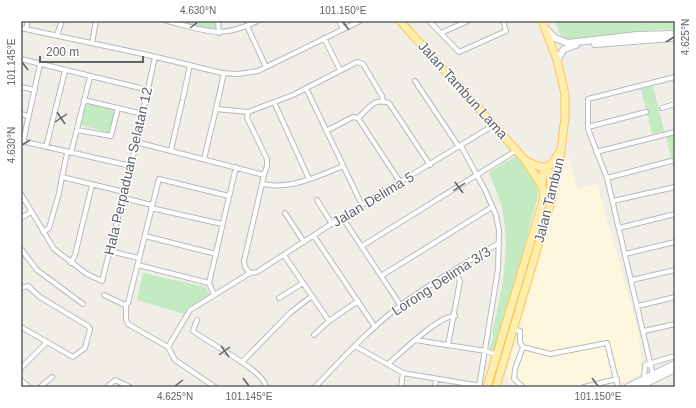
<svg xmlns="http://www.w3.org/2000/svg" width="696" height="408" font-family="Arial,sans-serif">
<style>
.commercial{fill:#fff6de}
.green{fill:#c4eac2}
.lines{fill:none;stroke-linecap:round;stroke-linejoin:round}
.street-casing{stroke:#b7babe;stroke-width:6}
.secondary-casing{stroke:#b8bcc1;stroke-width:8}
.primary-casing{stroke:#fdc554;stroke-width:9}
.street{stroke:#fff;stroke-width:4}
.secondary{stroke:#fff;stroke-width:6}
.primary{stroke:#ffeeae;stroke-width:7}
.ticks{fill:none;stroke:#5e6368;stroke-width:1.5}
.labels{text-anchor:middle;stroke-width:3;stroke-linejoin:round;paint-order:stroke}
.street-label{font-size:14px;fill:#5e6368;stroke:#fff}
.neatline{fill:none;stroke:#5e6368;stroke-width:1.5}
.ticks-label{font-size:10px;text-anchor:middle;fill:#5e6368}
</style>
<rect width="100%" height="100%" fill="#f1eee7"/>
<path class="commercial" d="M 568,156 L 578,189 L 597,184 L 638,329 L 643,372 L 623,383 L 605,387 L 514,387 L 509,382 L 506,374 Z"/>
<path class="green" d="M 186,21 L 216,21 L 217,29 L 185,25 Z
M 554,21 L 675,21 L 675,30 L 662,29 L 567,40 L 562,38 Z
M 653,86 L 664,131 L 652,134 L 641,89 Z
M 85,101 L 116,108 L 110,133 L 78,124 Z
M 675,135 L 675,175 L 666,137 Z
M 516,156 C 527,169 537,178 538,196 L 495,352 L 489,349 L 494,337 L 492,333 C 502,291 512,246 501,204 C 497,193 493,182 489,172 Z
M 143,273 L 205,287 L 210,295 L 184,314 L 137,300 Z"/>
<g class="lines">
<g class="street-casing">
<path id="street" d="M 167,21 C 204,30 221,40 257,21
M 218,21 L 219,33
M 339,21 L 343,29
M 429,21 L 459,52 L 506,31 L 503,21
M 247,26 L 266,67
M 21,28 L 152,56 L 222,73 L 238,74 L 258,71 L 360,21
M 26,29 L 28,21
M 441,33 L 468,21
M 57,35 L 62,21
M 324,38 L 340,70
M 92,43 L 96,21
M 21,59 L 148,90
M 415,81 L 459,147
M 21,87 L 35,90
M 306,88 L 362,205
M 183,98 L 190,65
M 84,100 L 143,114
M 274,102 L 309,179
M 662,108 L 675,104
M 216,109 L 224,73
M 248,112 L 293,95 L 357,62 L 363,64 L 382,96 L 383,102
M 248,112 L 247,118 L 267,159 L 267,166 L 264,174
M 21,114 L 28,116
M 358,118 C 368,110 373,97 389,103 L 430,165
M 588,127 L 646,112
M 77,130 L 111,136 L 118,108
M 326,131 L 353,117 L 358,118 L 400,182
M 21,141 L 131,166
M 23,142 L 40,64
M 136,142 L 264,175 L 244,261 L 245,267 L 250,273
M 461,146 L 485,190 L 496,215 L 499,231 L 498,269 L 479,387
M 46,147 L 65,71
M 171,150 L 182,102
M 596,152 L 675,132
M 71,153 L 90,77
M 204,159 L 216,109 L 248,112
M 62,177 L 67,153
M 607,178 L 671,161
M 263,184 C 290,190 319,176 343,166
M 21,194 L 54,249 L 87,274 L 102,281 L 131,166 L 155,57
M 58,198 L 62,177 L 124,192
M 123,198 L 152,205
M 317,200 L 332,224
M 613,201 L 675,187
M 151,208 L 222,224
M 285,213 L 304,242
M 342,217 L 401,306
M 21,218 L 31,212
M 619,228 L 675,214
M 43,232 L 49,228 L 57,200
M 145,236 L 216,254
M 314,236 L 375,327
M 362,246 L 517,150
M 21,249 L 37,270 L 83,304
M 109,251 L 139,258
M 625,254 L 675,242
M 284,255 L 329,321
M 71,263 L 75,255 L 92,185
M 138,265 L 209,283
M 381,276 L 492,207
M 632,280 L 675,270
M 21,288 L 28,286 L 40,297 L 88,326 L 90,329 L 85,348 L 73,357 L 21,327
M 104,295 L 125,305 L 128,303 L 159,179 L 229,196
M 214,295 L 209,283 L 236,167
M 279,298 L 303,283
M 126,305 L 126,319 L 128,324 L 168,347
M 638,306 L 675,297
M 197,320 L 193,331 C 207,342 265,371 266,387
M 513,329 L 520,331 L 520,342 L 523,347 L 515,369 L 514,379 L 523,387
M 644,331 L 675,324
M 314,335 L 329,321 L 358,301
M 415,340 L 486,351 L 497,355
M 448,345 L 460,281 L 454,271
M 355,346 L 403,373 L 487,387
M 168,347 L 190,310 L 250,273 L 257,272 L 342,217 L 494,125
M 168,347 L 175,360 L 215,387
M 523,347 L 550,354 L 607,343 L 618,387
M 242,362 L 291,312 L 312,296
M 388,364 C 401,353 439,315 455,316
M 21,368 L 46,343
M 653,375 L 607,178 L 588,129 L 588,99 L 675,77
M 644,379 L 645,365 L 675,356
M 21,380 L 29,387
M 40,387 L 52,377
M 107,387 L 115,380 L 130,387
M 315,387 C 342,359 369,329 401,305 C 432,282 466,263 499,243
M 401,387 L 403,373
M 435,387 L 436,379
M 584,387 L 617,379"/>
</g>
<g class="secondary-casing">
<path id="secondary" d="M 545,28 L 555,38 L 568,43 L 637,35 L 675,34
M 595,44 L 671,38
M 557,60 L 564,49 L 576,45
M 628,387 L 675,364
M 638,387 L 675,369"/>
</g>
<g class="primary-casing">
<path id="primary" d="M 400,21 L 525,160 L 542,186 L 544,195 L 542,204 L 487,387
M 527,161 C 543,170 551,170 559,152
M 542,184 L 543,172 L 549,172 L 551,181 L 549,195
M 496,387 L 551,202 L 560,158 L 565,117 L 565,94 L 557,60 L 542,21"/>
</g>
<use href="#street" class="street"/>
<use href="#secondary" class="secondary"/>
<use href="#primary" class="primary"/>
</g>
<path class="ticks" d="M 343,22 L 349,30M 190,28 L 198,22M 666,42 L 674,37M 22,62 L 28,70M 57,112 L 65,124M 55,122 L 67,114M 22,145 L 30,140M 455,182 L 463,193M 453,191 L 465,183M 221,346 L 229,357M 219,355 L 230,347M 243,378 L 249,386M 592,378 L 598,386M 175,386 L 183,380"/>
<g class="labels">
<g class="street-label">
<text transform="translate(463 90) rotate(48)" y="5">Jalan Tambun Lama</text>
<text transform="translate(128 171) rotate(-77)" y="5">Hala Perpaduan Selatan 12</text>
<text transform="translate(373 199) rotate(-31)" y="5">Jalan Delima 5</text>
<text transform="translate(549 200) rotate(-76)" y="5">Jalan Tambun</text>
<text transform="translate(441 281) rotate(-33)" y="5">Lorong Delima 3/3</text>
</g>
</g>
<rect width="696" height="408" fill="none" stroke="#ffffff" stroke-width="44"/>
<path d="M40 56v6h103v-6" fill="none" stroke="#5e6368" stroke-width="2"/>
<text x="46" y="56" font-size="12" fill="#5e6368" stroke="#ffffff" stroke-width="3" paint-order="stroke">200 m</text>
<rect x="22" y="22" width="652" height="364" class="neatline"/>
<g class="ticks-label">
<text x="198" y="14">4.630°N</text>
<text x="343" y="14">101.150°E</text>
<text transform="translate(685 37) rotate(-90)" y="4">4.625°N</text>
<text transform="translate(11 62) rotate(-90)" y="4">101.145°E</text>
<text transform="translate(11 145) rotate(-90)" y="4">4.630°N</text>
<text x="175" y="400">4.625°N</text>
<text x="249" y="400">101.145°E</text>
<text x="598" y="400">101.150°E</text>
</g>
</svg>
